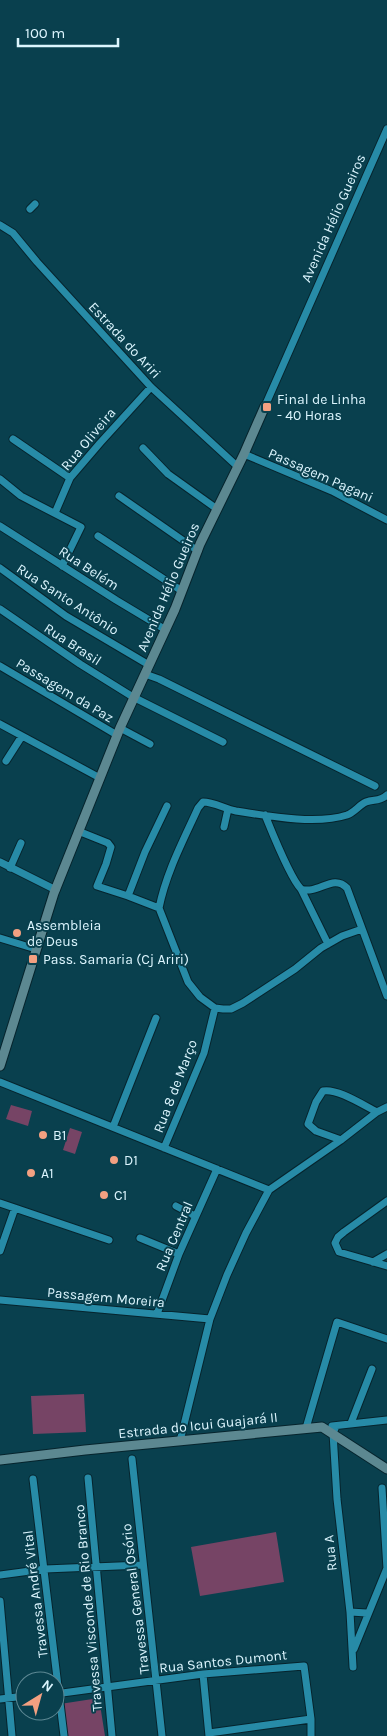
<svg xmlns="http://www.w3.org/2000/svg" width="387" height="1736" font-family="Karla,sans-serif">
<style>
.green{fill:#764465}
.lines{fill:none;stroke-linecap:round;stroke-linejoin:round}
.minor-casing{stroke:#06242d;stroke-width:9}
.secondary-casing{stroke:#06242d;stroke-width:11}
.minor{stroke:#278ba7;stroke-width:7}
.secondary{stroke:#5c8891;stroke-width:9}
.poi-dot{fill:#f3a081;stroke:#09404e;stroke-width:2}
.labels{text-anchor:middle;stroke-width:4;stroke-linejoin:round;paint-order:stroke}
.street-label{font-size:14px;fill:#dcf5fe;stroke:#09404e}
.poi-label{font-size:14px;fill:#dcf5fe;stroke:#09404e;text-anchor:start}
</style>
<rect width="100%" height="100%" fill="#09404e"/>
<path class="green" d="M 11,1105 L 32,1111 L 28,1126 L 6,1119 Z
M 70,1128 L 82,1132 L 75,1154 L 63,1150 Z
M 84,1394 L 86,1432 L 33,1434 L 31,1396 Z
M 276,1532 L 284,1582 L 200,1596 L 191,1547 Z
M 99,1698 L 105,1736 L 65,1736 L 60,1704 Z"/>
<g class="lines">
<g class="minor-casing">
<path id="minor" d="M 30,209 L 35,204
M 0,225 L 13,233 L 37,262 L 151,387 L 238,467
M 265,406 L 387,129
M 13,439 L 70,478
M 143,448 L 168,474 L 217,509
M 244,454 L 332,491 L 387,520
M 0,479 L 21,496 L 81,527 L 62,566
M 119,496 L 198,551
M 55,513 L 70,478 L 100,443 L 151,387
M 0,526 L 116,600 L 166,630
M 98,536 L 182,591
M 0,568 L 66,616 L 149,665
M 0,609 L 80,664 L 133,697 L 223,742
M 0,666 L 117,735
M 145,674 L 159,679 L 375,786
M 0,724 L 100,778
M 120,728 L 150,744
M 6,761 L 22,736
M 265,815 C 272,832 290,878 301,889 L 328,944
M 224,827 L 228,809
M 78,831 L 108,843 L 111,847 L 106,864 L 97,886 L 128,896 L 159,908 L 188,982 L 200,997 L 215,1008 L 223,1009 L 231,1009 L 243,1003 L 295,969 L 321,948 L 342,936 L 362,929
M 0,862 L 56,890
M 10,868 L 21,843
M 301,889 C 318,895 333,873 347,888 L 387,996
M 128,896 L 145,852 L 167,806
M 159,908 C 166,873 183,841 198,808 L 203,802 C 214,802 225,809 236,811 C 268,816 316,825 347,815 C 355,812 359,805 366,802 C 374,799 380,802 387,795
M 0,938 L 36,949
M 0,1082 L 269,1190
M 113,1127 L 156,1018
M 341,1140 L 316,1131 L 308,1124 L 316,1102 L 323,1091 C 337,1088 363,1105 377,1112
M 164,1148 L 204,1053 L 215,1008
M 387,1201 L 344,1232 L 338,1237 L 335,1243 L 339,1252 L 387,1266
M 0,1203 L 109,1240
M 176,1206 L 195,1216
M 140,1238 L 179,1254
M 0,1251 L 15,1208
M 373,1262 L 387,1254
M 0,1300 L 210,1319
M 157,1314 L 179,1254 L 217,1169
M 351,1423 L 372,1369
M 332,1426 L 387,1420
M 336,1426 L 333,1433 L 337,1499 L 350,1612 L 353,1667
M 306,1428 L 337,1322 L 387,1339
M 180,1441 L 210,1319 L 227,1275 L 246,1233 L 269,1190 L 341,1140 L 377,1112 L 387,1107
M 132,1459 L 162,1736
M 88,1478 L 112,1736
M 33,1479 L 64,1736
M 382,1488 L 387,1569
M 0,1575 L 45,1569 L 142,1565
M 0,1601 L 12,1736
M 350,1612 L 367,1613
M 354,1649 L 387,1568
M 203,1674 L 209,1736
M 55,1694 L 203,1674 L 304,1666 L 311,1719 L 311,1736
M 0,1699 L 25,1696
M 209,1733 L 311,1719"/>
</g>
<g class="secondary-casing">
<path id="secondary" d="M 0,1066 L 54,893 L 120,728 L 175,609 L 200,544 L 244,454 L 265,406
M 0,1460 L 85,1450 L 322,1427 L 387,1469"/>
</g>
<use href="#minor" class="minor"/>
<use href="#secondary" class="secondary"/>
</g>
<g class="poi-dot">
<rect x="262" y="402" width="10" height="10" rx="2.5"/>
<circle cx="17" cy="933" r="5"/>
<rect x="28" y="954" width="10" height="10" rx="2.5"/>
<circle cx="43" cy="1135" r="5"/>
<circle cx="114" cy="1160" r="5"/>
<circle cx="31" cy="1173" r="5"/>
<circle cx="104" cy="1195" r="5"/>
</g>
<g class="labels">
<g class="street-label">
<text transform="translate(333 218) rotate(-66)" y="5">Avenida Hélio Gueiros</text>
<text transform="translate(125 340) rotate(47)" y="5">Estrada do Ariri</text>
<text transform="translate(88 439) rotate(-50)" y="5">Rua Oliveira</text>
<text transform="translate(321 475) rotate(24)" y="5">Passagem Pagani</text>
<text transform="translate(89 568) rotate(33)" y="5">Rua Belém</text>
<text transform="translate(168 587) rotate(-67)" y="5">Avenida Hélio Gueiros</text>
<text transform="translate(68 599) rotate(33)" y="5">Rua Santo Antônio</text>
<text transform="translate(73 644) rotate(33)" y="5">Rua Brasil</text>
<text transform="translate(65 690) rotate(31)" y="5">Passagem da Paz</text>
<text transform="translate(175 1086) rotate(-69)" y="5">Rua 8 de Março</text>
<text transform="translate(174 1236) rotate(-67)" y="5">Rua Central</text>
<text transform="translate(106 1297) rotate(5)" y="5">Passagem Moreira</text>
<text transform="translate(198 1425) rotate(-6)" y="5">Estrada do Icui Guajará II</text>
<text transform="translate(330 1553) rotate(-96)" y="5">Rua A</text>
<text transform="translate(35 1594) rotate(-97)" y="5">Travessa André Vital</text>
<text transform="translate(135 1599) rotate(-97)" y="5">Travessa General Osório</text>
<text transform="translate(88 1608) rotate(-95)" y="5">Travessa Visconde de Rio Branco</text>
<text transform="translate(223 1661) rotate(-6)" y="5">Rua Santos Dumont</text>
</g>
<g class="poi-label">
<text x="277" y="404">Final de Linha<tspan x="277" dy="16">- 40 Horas</tspan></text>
<text x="27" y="930">Assembleia<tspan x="27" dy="16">de Deus</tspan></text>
<text x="43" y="964">Pass. Samaria (Cj Ariri)</text>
<text x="53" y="1140">B1</text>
<text x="124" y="1165">D1</text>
<text x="41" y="1178">A1</text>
<text x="114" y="1200">C1</text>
</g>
</g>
<g transform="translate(40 1696) rotate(37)"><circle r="24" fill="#09404e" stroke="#5d8894"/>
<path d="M0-4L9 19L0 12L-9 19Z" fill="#f3a081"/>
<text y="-8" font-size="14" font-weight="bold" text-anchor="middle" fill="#dcf5fe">N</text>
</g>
<path d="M18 38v8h100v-8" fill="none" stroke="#dcf5fe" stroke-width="2.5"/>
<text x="25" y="38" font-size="15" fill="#dcf5fe" stroke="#09404e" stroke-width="4" paint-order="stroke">100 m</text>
</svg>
